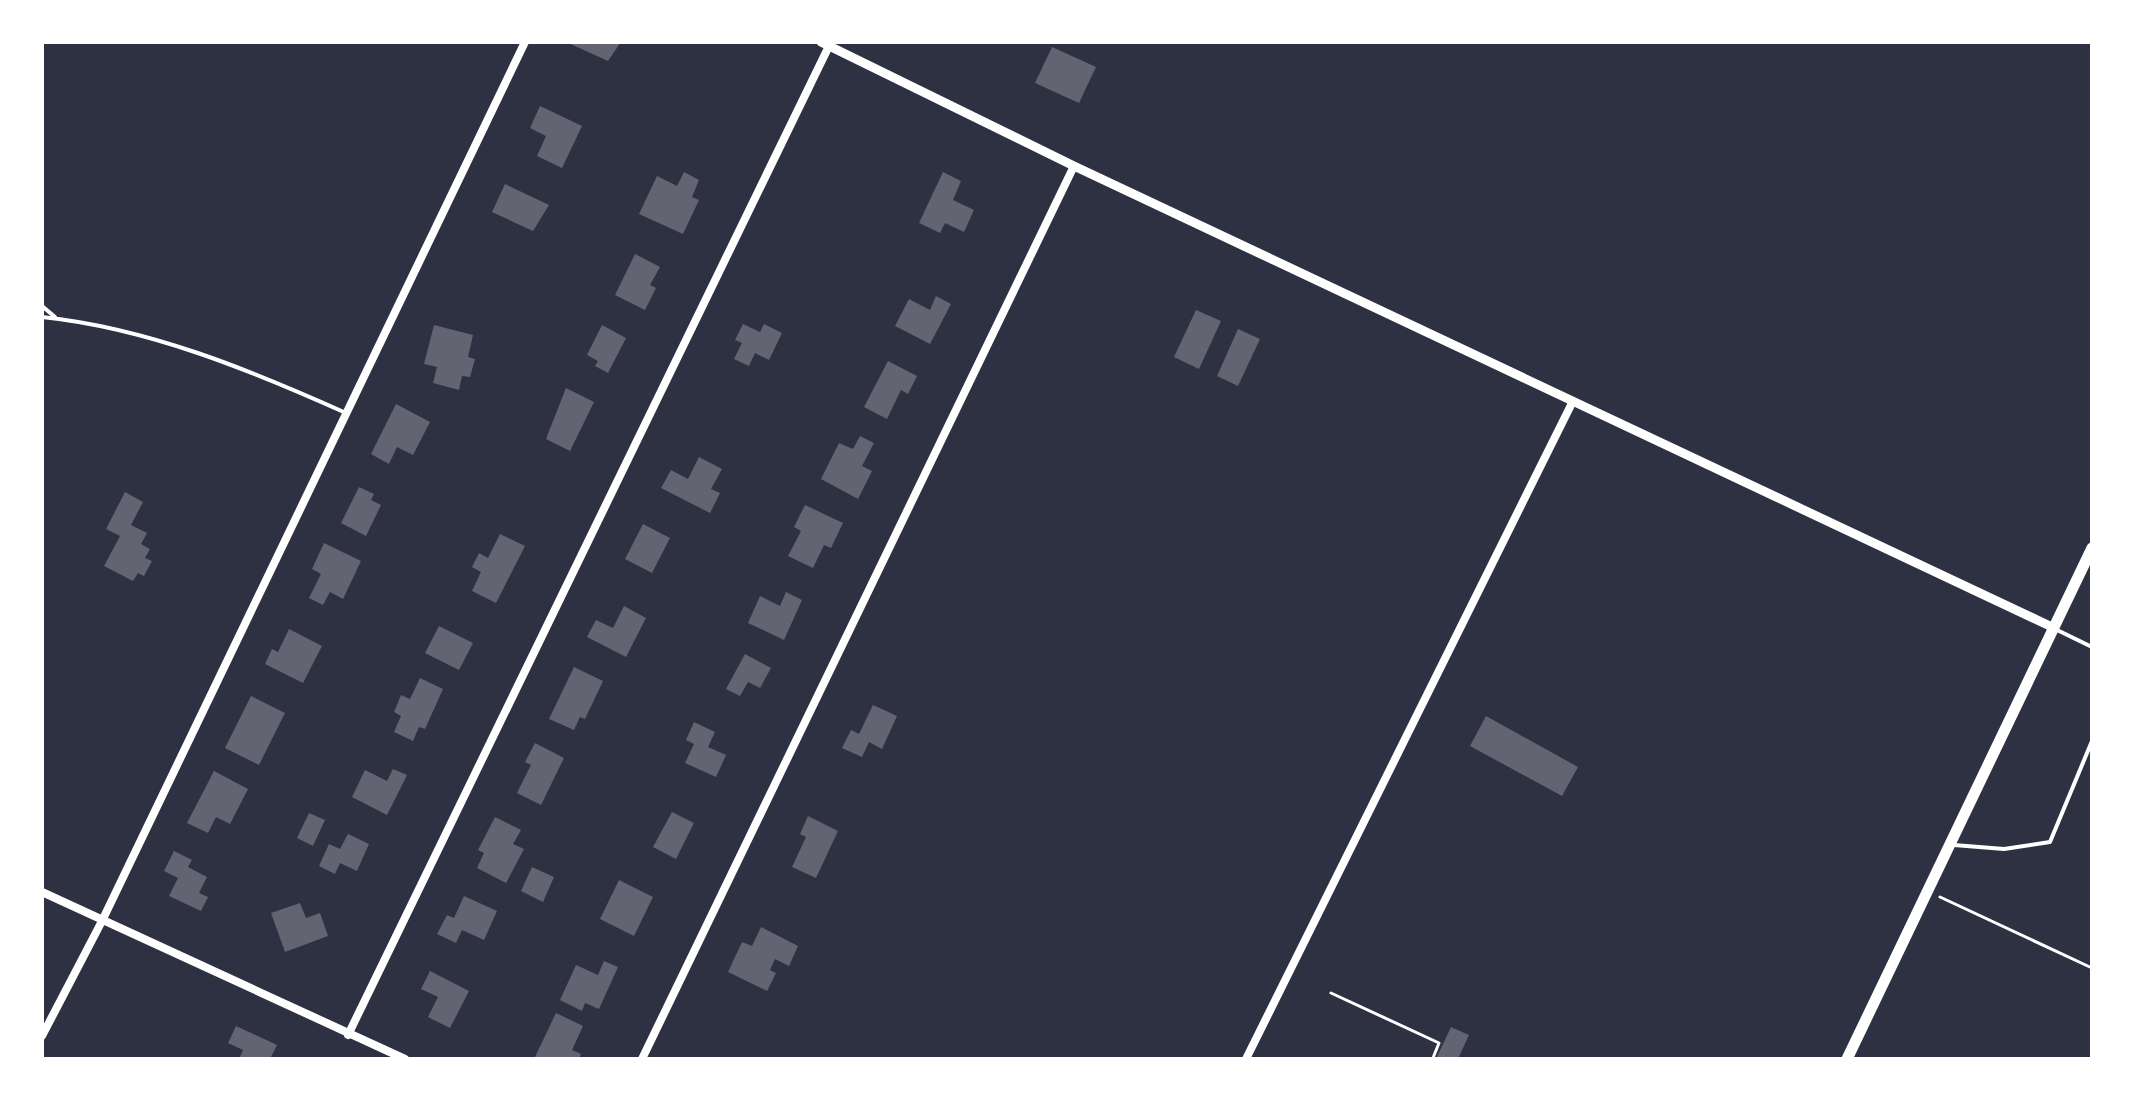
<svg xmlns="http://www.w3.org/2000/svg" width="2134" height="1101" font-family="Helvetica,sans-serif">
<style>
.building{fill:#626471}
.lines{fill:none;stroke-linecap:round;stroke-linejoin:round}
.path{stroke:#fff;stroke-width:3}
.service{stroke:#fff;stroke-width:4}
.minor{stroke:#fff;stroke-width:8}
.tertiary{stroke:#fff;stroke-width:9}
.secondary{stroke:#fff;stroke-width:11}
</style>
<rect width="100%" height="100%" fill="#2d3142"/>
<path class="building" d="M 566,42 L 621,42 L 608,61 Z
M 1052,47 L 1096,67 L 1079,103 L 1035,83 Z
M 540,106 L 582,126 L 562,168 L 537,156 L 546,136 L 530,128 Z
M 684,172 L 699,180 L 692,197 L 699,200 L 683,234 L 639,214 L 657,176 L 677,186 Z
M 943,172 L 961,181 L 953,200 L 974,210 L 964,232 L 945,223 L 940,233 L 919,223 Z
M 505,184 L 549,205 L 533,231 L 492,212 Z
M 635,254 L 660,267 L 650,285 L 656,288 L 645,310 L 615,295 Z
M 936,296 L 951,304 L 930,344 L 895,326 L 909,299 L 930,310 Z
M 1196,310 L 1221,321 L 1199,369 L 1174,357 Z
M 743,324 L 760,332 L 764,324 L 782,333 L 769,360 L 755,353 L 749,366 L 734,359 L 742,343 L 735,340 Z
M 434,325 L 473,335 L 468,357 L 475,359 L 470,377 L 462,376 L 459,390 L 433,383 L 437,367 L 424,364 Z
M 602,325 L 626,338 L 608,373 L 595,366 L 598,361 L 587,355 Z
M 1238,329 L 1260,339 L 1238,386 L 1217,376 Z
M 888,361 L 917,376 L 908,394 L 901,390 L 887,419 L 864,407 Z
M 566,388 L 594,402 L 570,451 L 546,439 Z
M 396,404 L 430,422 L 413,455 L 397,447 L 389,464 L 371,454 Z
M 860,436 L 874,443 L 862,466 L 872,471 L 858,499 L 821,479 L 839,443 L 853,449 Z
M 699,457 L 722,469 L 711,489 L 720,493 L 710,513 L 661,488 L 671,470 L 688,479 Z
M 359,487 L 374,494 L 371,500 L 381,505 L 366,536 L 341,523 Z
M 125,492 L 143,502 L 131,525 L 147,533 L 141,544 L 150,549 L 145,558 L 152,561 L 144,576 L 138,573 L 133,581 L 104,566 L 120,536 L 106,529 Z
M 805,505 L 843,523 L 831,548 L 824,545 L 813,568 L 788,556 L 801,531 L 794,527 Z
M 643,524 L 670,538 L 652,573 L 625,559 Z
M 500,534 L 525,546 L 496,603 L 472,591 L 481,572 L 472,567 L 479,553 L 488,558 Z
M 324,543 L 361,561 L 343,599 L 330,592 L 323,605 L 309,598 L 321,574 L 312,569 Z
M 786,592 L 802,600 L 784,640 L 748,623 L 760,596 L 780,606 Z
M 624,606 L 646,618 L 626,657 L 587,637 L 596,620 L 613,628 Z
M 439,626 L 473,643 L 459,670 L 425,653 Z
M 289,629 L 322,646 L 303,683 L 265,664 L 272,649 L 278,652 Z
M 745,654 L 771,668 L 760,688 L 748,682 L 740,696 L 726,689 Z
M 574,667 L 603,681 L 585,719 L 580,717 L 574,730 L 549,719 Z
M 420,678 L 443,689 L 425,729 L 419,727 L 413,741 L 394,732 L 401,716 L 394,712 L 401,695 L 410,699 Z
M 251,696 L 285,713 L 259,765 L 225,748 Z
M 873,705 L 897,716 L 882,749 L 869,742 L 862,757 L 842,748 L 851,730 L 859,734 Z
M 1486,716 L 1578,767 L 1562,796 L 1470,746 Z
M 694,722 L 715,732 L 708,747 L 726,755 L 716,777 L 685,763 L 694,744 L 686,740 Z
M 535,743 L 564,758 L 541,805 L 517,793 L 531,765 L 525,762 Z
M 393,769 L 407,775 L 387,815 L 352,797 L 365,770 L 387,781 Z
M 214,771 L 248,789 L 230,824 L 216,817 L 208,833 L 187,823 Z
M 672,812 L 694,823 L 676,859 L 653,847 Z
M 309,813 L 325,820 L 313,846 L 297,838 Z
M 808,816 L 838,831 L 816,878 L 792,867 L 806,837 L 800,834 Z
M 495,817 L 521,830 L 513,844 L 524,849 L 506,883 L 477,868 L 484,853 L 478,850 Z
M 348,834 L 369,844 L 357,871 L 340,863 L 335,874 L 319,866 L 329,844 L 340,849 Z
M 174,851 L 192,860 L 188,867 L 207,877 L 199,893 L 208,897 L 201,911 L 169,896 L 178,878 L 164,871 Z
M 532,867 L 554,877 L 543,902 L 521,891 Z
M 619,880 L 653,897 L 634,936 L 600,919 Z
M 464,896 L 497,911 L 484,940 L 462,930 L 456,943 L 437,934 L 447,915 L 454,918 Z
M 300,903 L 306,918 L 320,913 L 328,936 L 285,952 L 271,913 Z
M 761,927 L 798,946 L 789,966 L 775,959 L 770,970 L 776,973 L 767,991 L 728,972 L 742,942 L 752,946 Z
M 604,961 L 618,967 L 599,1009 L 585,1003 L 582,1011 L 560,1000 L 576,965 L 598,975 Z
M 430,971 L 469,991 L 450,1028 L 428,1017 L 438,997 L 421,989 Z
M 556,1013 L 583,1026 L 572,1050 L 581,1054 L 579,1059 L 534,1059 Z
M 236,1026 L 277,1045 L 270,1059 L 239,1059 L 243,1050 L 228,1043 Z
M 1451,1027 L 1469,1035 L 1458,1059 L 1436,1059 Z"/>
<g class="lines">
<path class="path" d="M 1940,897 L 2092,968
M 1331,993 L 1439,1043 L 1433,1058 L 1436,1059"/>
<path class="service" d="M 42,306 L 55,317
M 42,317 C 148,328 250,370 346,413
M 2055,629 L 2092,647
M 1954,845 L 2004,849 L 2050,842 L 2092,741"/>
<path class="minor" d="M 42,892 L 405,1059
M 348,1035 L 829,46
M 42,1036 L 102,921 L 525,42
M 642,1059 L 1074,166
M 1246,1059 L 1573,401"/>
<path class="tertiary" d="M 821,42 L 1074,166 L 2052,627"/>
<path class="secondary" d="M 1847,1059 L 2092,548"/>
</g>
<rect width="2134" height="1101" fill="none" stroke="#ffffff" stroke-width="88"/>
</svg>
